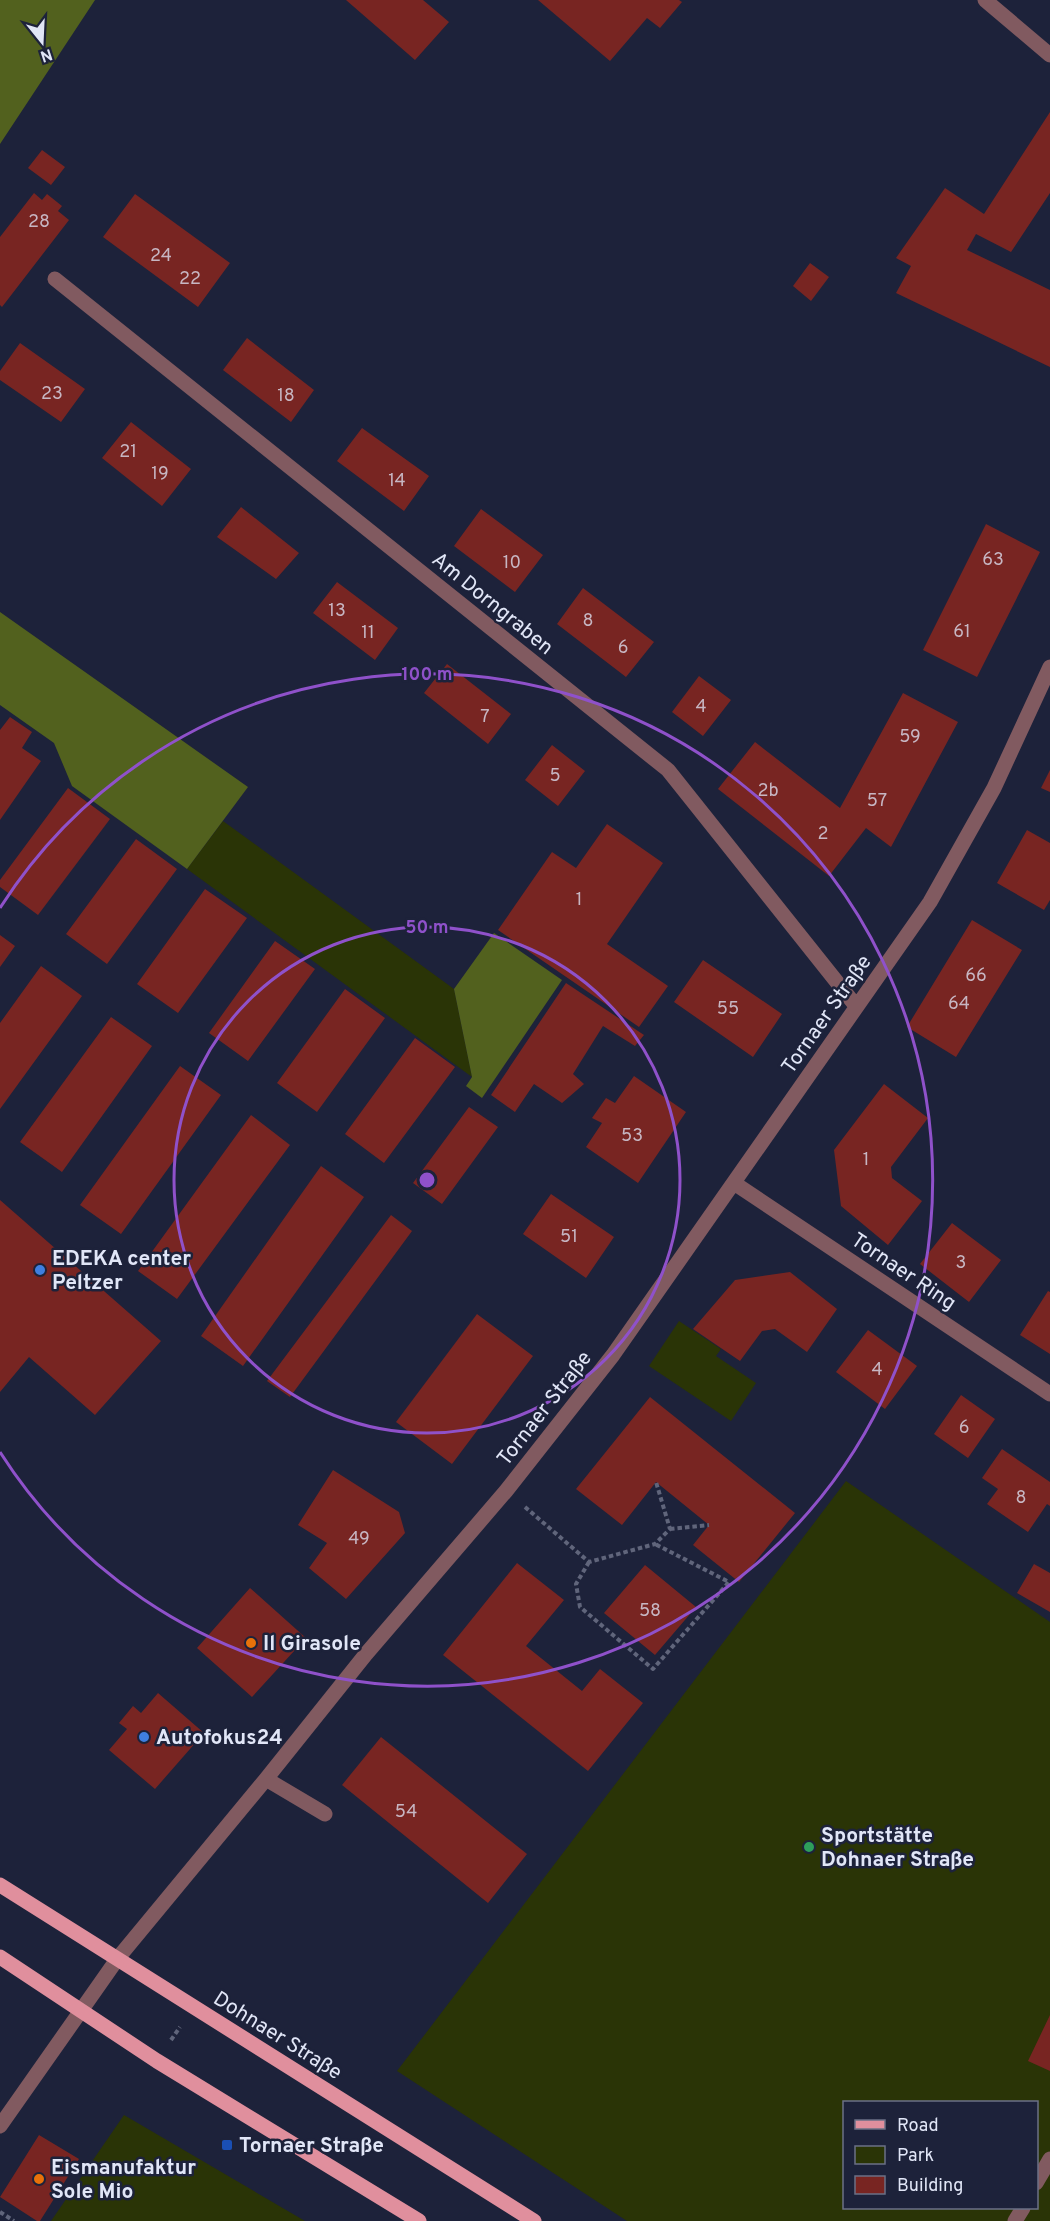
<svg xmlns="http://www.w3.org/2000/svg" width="1050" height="2221" font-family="Overpass,sans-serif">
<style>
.green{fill:#2a3406;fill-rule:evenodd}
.forest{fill:#52611e}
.building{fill:#782522}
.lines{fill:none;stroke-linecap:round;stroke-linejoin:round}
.path{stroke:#60657b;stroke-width:4;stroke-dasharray:4.5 3;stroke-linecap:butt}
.minor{stroke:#815a60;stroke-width:15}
.major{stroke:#e08f9d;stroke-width:15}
.ring{fill:none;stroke:#8f51ca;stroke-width:3}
.shop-dot{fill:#3f7fe0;stroke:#1d223a;stroke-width:2}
.food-dot{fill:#e8710a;stroke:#1d223a;stroke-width:2}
.leisure-dot{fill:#2e9e5b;stroke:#1d223a;stroke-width:2}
.transit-dot{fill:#1a4fb4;stroke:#1d223a;stroke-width:2}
.labels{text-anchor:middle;stroke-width:5;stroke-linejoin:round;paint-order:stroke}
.number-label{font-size:18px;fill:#c7b6c2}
.street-label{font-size:21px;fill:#e1e6f7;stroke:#1d223a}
.poi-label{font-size:21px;font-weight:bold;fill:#e1e6f7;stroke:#1d223a;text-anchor:start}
.centre{fill:#8f51ca;stroke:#1d223a;stroke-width:3}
.ring-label{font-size:18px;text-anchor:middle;font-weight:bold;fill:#8f51ca;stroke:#1d223a;stroke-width:5;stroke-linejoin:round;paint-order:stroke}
</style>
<rect width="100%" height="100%" fill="#1d223a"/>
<path class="green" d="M 223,821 L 454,989 L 472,1077 L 187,869 Z
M 679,1321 L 721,1349 L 716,1356 L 756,1383 L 731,1421 L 649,1366 Z
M 846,1481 L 1050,1622 L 1050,2221 L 627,2221 L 397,2071 ZM 844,2102 L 1036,2102 L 1036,2208 L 844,2208 Z
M 124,2115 L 305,2221 L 51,2221 Z"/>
<path class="forest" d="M 0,0 L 95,0 L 0,144 Z
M 0,612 L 248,787 L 187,869 L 72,786 L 54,743 L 0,705 Z
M 494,933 L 562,980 L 482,1098 L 466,1086 L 472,1077 L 454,989 Z"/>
<path class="building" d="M 346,0 L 423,0 L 449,22 L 415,60 Z
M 538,0 L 679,0 L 682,2 L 660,28 L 647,18 L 610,61 Z
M 1050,112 L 1050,193 L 1011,252 L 976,234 L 967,250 L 1050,290 L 1050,367 L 896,293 L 911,266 L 896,258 L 945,188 L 984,214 Z
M 42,150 L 65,167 L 51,185 L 28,168 Z
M 34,193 L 42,200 L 47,194 L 62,206 L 58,211 L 69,220 L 2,307 L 0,305 L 0,237 Z
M 135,194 L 230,263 L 198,307 L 103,237 Z
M 810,263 L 829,277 L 811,301 L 793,286 Z
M 247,338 L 314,390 L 291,422 L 223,370 Z
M 20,343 L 85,389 L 61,422 L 0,380 L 0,371 Z
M 131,422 L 191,469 L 162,506 L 102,458 Z
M 362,428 L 429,476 L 404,511 L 337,461 Z
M 241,507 L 299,553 L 276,579 L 217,537 Z
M 481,509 L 543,555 L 515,592 L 454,546 Z
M 986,524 L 1040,552 L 977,677 L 923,650 Z
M 337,582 L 398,628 L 375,660 L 313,613 Z
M 583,588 L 654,642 L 626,677 L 557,624 Z
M 447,664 L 511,714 L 488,744 L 424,693 Z
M 699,676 L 731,700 L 703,736 L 672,712 Z
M 903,693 L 958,722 L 891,847 L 866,828 L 829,876 L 718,789 L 755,742 L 840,808 Z
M 10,717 L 32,732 L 22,748 L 41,761 L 0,820 L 0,730 Z
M 552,745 L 585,771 L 558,806 L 525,780 Z
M 1050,770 L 1050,792 L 1041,788 Z
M 68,788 L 110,819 L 38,915 L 0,887 L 0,880 Z
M 607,824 L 663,863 L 607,944 L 668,986 L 639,1027 L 498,930 L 552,852 L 576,868 Z
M 1027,830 L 1050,843 L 1050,900 L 1044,910 L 997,883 Z
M 136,839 L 177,869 L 107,964 L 66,934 Z
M 205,889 L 247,918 L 178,1013 L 137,984 Z
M 972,920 L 1022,950 L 956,1057 L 907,1027 Z
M 0,935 L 15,946 L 0,967 Z
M 275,941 L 315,969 L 248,1061 L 209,1033 Z
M 703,960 L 782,1014 L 753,1057 L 674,1002 Z
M 41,966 L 82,996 L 0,1109 L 0,1023 Z
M 566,983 L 644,1035 L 635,1046 L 603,1026 L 573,1074 L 584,1084 L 562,1103 L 534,1084 L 515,1112 L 491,1095 Z
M 345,989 L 385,1018 L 317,1112 L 277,1083 Z
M 111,1017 L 152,1046 L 62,1172 L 20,1142 Z
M 415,1038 L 455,1067 L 384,1163 L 345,1134 Z
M 180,1066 L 221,1095 L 121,1234 L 80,1205 Z
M 634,1076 L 686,1112 L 638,1183 L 586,1147 L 602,1123 L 592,1118 L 606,1098 L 615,1103 Z
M 884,1084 L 928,1118 L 891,1167 L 892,1178 L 922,1201 L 888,1245 L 841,1206 L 834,1150 Z
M 469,1107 L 498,1127 L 442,1204 L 413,1183 Z
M 251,1115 L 290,1145 L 177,1299 L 138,1271 Z
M 321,1166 L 364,1197 L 243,1366 L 201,1336 Z
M 551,1194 L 614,1237 L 586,1278 L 523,1234 Z
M 0,1200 L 161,1341 L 95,1415 L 29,1357 L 0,1392 Z
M 391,1215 L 412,1231 L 290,1397 L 267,1381 Z
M 952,1223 L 1001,1260 L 969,1302 L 920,1264 Z
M 790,1272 L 837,1309 L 807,1352 L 775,1329 L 762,1331 L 740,1361 L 693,1329 L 735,1280 Z
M 1048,1291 L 1050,1292 L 1050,1354 L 1020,1335 Z
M 477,1314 L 533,1356 L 452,1464 L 396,1422 Z
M 868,1330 L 917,1366 L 885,1409 L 836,1372 Z
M 961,1395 L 995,1419 L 968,1458 L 934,1434 Z
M 650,1397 L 795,1513 L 739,1582 L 693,1545 L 709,1525 L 656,1482 L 622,1525 L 576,1489 Z
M 1002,1449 L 1050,1482 L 1050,1506 L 1047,1504 L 1028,1532 L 987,1504 L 998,1489 L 982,1478 Z
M 333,1470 L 399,1512 L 405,1533 L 346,1599 L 309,1568 L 327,1543 L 298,1525 Z
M 517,1563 L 564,1600 L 526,1646 L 582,1691 L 600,1669 L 643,1703 L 588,1771 L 443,1655 Z
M 1034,1564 L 1050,1573 L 1050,1612 L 1017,1593 Z
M 645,1565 L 696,1607 L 655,1655 L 604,1613 Z
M 250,1588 L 306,1638 L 252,1697 L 197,1648 Z
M 158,1693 L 204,1733 L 155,1789 L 109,1750 L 127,1729 L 119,1723 L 133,1706 L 141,1713 Z
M 381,1737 L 527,1854 L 488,1903 L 342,1785 Z
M 1050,2015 L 1050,2071 L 1028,2061 Z
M 39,2135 L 79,2159 L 40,2221 L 37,2221 L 0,2197 Z"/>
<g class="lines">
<path class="path" d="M 525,1507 L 589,1562 L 655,1544 L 670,1529 L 656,1482
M 670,1529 L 709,1525
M 589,1562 L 576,1584 L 580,1607 L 653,1669 L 729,1582 L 655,1544
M 171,2040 L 180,2027
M 0,2212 L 14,2221"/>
<path class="minor" d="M 985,0 L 1050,55
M 55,279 L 668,770 L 856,1006
M 734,1183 L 1050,1394
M 266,1779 L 325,1814
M 0,2126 L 118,1958 L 266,1779 L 366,1654 L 506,1491 L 613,1355 L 930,902 L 994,788 L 1050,667
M 1036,2183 L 1050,2159
M 1015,2221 L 1023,2208"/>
<path class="major" d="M 0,1885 L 534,2221
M 0,1957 L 157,2061 L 419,2221"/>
</g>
<g class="ring">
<circle cx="427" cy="1180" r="253"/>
<path d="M0 908A506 506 0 1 1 0 1452"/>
</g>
<g class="shop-dot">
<circle cx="40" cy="1270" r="6"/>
<circle cx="144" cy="1737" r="6"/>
</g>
<g class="food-dot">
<circle cx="251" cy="1643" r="6"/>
<circle cx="39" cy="2179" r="6"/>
</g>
<circle class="leisure-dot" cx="809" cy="1847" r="6"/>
<rect class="transit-dot" x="221" y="2139" width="12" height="12" rx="3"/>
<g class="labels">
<g class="number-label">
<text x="39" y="227">28</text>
<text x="161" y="261">24</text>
<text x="190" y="284">22</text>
<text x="52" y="399">23</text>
<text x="286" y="401">18</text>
<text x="128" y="457">21</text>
<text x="160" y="479">19</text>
<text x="397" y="486">14</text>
<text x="993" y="565">63</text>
<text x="512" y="568">10</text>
<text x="337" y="616">13</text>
<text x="588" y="626">8</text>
<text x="962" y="637">61</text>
<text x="368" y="638">11</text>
<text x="623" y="653">6</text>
<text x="701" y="712">4</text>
<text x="485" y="722">7</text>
<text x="910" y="742">59</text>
<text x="555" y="781">5</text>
<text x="768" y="796">2b</text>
<text x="877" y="806">57</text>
<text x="823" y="839">2</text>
<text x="579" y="905">1</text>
<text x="976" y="981">66</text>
<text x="959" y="1009">64</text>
<text x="728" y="1014">55</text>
<text x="632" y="1141">53</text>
<text x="866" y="1165">1</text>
<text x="569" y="1242">51</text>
<text x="961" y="1268">3</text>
<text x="877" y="1375">4</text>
<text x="964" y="1433">6</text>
<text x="1021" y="1503">8</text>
<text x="359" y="1544">49</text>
<text x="650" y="1616">58</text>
<text x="406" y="1817">54</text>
</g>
<g class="street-label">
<text transform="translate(493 603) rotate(39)" y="7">Am Dorngraben</text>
<text transform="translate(826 1014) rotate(-55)" y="7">Tornaer Straße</text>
<text transform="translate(904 1271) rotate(34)" y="7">Tornaer Ring</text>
<text transform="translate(544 1408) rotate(-52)" y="7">Tornaer Straße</text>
<text transform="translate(278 2035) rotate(32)" y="7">Dohnaer Straße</text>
</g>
<g class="poi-label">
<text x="52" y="1265">EDEKA center<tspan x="52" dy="24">Peltzer</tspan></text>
<text x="263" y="1650">Il Girasole</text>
<text x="156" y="1744">Autofokus24</text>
<text x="821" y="1842">Sportstätte<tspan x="821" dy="24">Dohnaer Straße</tspan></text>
<text x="239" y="2152">Tornaer Straße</text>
<text x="51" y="2174">Eismanufaktur<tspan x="51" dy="24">Sole Mio</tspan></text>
</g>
</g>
<circle cx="427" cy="1180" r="9" class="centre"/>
<g class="ring-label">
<text x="427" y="680">100 m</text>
<text x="427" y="933">50 m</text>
</g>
<rect x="843" y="2101" width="195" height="108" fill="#1d223a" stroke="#6b7086" stroke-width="1.5"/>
<rect x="855" y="2120" width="30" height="9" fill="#e08f9d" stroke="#6b7086" stroke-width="1.5"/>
<text x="897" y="2131" font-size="18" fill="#e1e6f7">Road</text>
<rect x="855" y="2146" width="30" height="18" fill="#2a3406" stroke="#6b7086" stroke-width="1.5"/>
<text x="897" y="2161" font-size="18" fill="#e1e6f7">Park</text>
<rect x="855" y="2176" width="30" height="18" fill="#782522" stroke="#6b7086" stroke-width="1.5"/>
<text x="897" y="2191" font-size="18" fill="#e1e6f7">Building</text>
<g transform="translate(42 42) rotate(162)" stroke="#1d223a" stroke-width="4.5" paint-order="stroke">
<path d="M0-4.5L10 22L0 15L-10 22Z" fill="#e1e6f7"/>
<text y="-9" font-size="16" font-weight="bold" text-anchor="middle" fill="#e1e6f7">N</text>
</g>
</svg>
